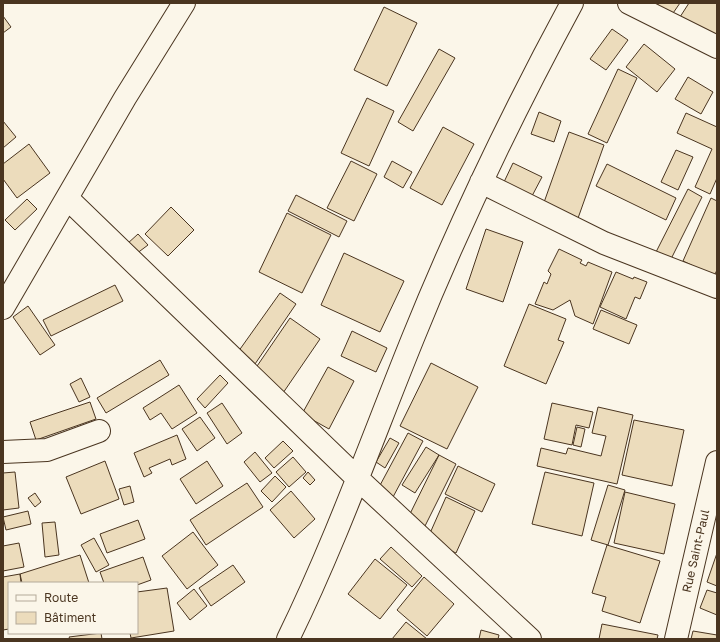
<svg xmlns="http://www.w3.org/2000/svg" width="720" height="642" font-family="'Golos Text',sans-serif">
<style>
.building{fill:#ecdcbc;stroke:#4a3520}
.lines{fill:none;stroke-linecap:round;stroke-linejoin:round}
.minor-casing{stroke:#4a3520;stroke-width:24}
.minor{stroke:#fbf6e9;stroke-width:22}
.labels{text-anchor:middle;stroke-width:3;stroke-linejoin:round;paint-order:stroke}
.street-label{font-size:12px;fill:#4a3520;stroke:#fbf6e9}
</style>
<rect width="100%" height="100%" fill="#fbf6e9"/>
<path class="building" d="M 659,3 L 680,3 L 669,19 L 654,10 Z
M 689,3 L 717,3 L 717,39 L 680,17 Z
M 384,7 L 417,23 L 387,86 L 354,70 Z
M 3,16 L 11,27 L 3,33 Z
M 612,29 L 628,40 L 606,70 L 590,59 Z
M 644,44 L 675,69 L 657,92 L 626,67 Z
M 439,49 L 455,58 L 413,131 L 398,122 Z
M 618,69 L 637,78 L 607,143 L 588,134 Z
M 688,77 L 713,92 L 701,114 L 675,99 Z
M 367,98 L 394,111 L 369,166 L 341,153 Z
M 539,112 L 561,121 L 554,142 L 531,134 Z
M 686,113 L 717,127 L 717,178 L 710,194 L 695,187 L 712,149 L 677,133 Z
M 3,121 L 16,137 L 3,148 Z
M 443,127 L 474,144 L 442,205 L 410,188 Z
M 569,132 L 604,145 L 577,221 L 542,208 Z
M 29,144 L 50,173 L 17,198 L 3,179 L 3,164 Z
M 676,150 L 693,157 L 678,190 L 661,182 Z
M 351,161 L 377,174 L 354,221 L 327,208 Z
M 392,161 L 412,172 L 403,188 L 384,177 Z
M 513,163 L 542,177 L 532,196 L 504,182 Z
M 607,164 L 676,198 L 666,220 L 596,186 Z
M 688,189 L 702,197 L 670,261 L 655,254 Z
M 296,195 L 347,221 L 339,237 L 288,211 Z
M 711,198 L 717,201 L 717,270 L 714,276 L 683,261 Z
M 27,199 L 37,209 L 15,230 L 5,220 Z
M 171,207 L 194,230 L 168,256 L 145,234 Z
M 287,213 L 331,235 L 302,293 L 259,272 Z
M 486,229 L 523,242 L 503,302 L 466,289 Z
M 138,234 L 148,245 L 136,254 L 127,244 Z
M 559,249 L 582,260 L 580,263 L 586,266 L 588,262 L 612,272 L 593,324 L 575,316 L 570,300 L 553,310 L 535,304 L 544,282 L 547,284 L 551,274 L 548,271 Z
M 344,253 L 404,281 L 380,332 L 321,305 Z
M 616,272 L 633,279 L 634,277 L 647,282 L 640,299 L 635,297 L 626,319 L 600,307 Z
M 115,285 L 123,301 L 51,336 L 43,320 Z
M 280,293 L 296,304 L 255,364 L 238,352 Z
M 529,304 L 566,319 L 558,340 L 564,342 L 546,384 L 504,366 Z
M 28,306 L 55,345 L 40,355 L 13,317 Z
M 601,310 L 637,325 L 629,344 L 593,329 Z
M 290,318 L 320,339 L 283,393 L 253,372 Z
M 352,331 L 387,348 L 376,372 L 341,356 Z
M 160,360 L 169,375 L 106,413 L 97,398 Z
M 431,363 L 478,387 L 447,449 L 400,426 Z
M 328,367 L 354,381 L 329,429 L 302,414 Z
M 220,375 L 228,383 L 205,408 L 197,399 Z
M 81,378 L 90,397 L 79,402 L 70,384 Z
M 179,385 L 197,413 L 172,429 L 161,413 L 150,420 L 143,408 Z
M 90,402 L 96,419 L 36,440 L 30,422 Z
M 222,403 L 242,433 L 227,444 L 207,413 Z
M 552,403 L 593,412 L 589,428 L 576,425 L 572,445 L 544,439 Z
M 598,407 L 633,415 L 617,484 L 537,466 L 541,448 L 566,454 L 568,448 L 601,456 L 606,436 L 592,433 Z
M 200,417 L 215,438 L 197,451 L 182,429 Z
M 634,420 L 684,430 L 672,486 L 622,475 Z
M 577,427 L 585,429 L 581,447 L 573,445 Z
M 408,433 L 423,441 L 393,497 L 378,489 Z
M 177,435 L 186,459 L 172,465 L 170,459 L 149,468 L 152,473 L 144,477 L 134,453 Z
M 390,438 L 399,443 L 385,468 L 376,462 Z
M 283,441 L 293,451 L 274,468 L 265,458 Z
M 426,447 L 439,455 L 415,493 L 402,485 Z
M 255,452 L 272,473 L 260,482 L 244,462 Z
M 439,455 L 456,464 L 423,530 L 406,522 Z
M 293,457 L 306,472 L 289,487 L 276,472 Z
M 105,461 L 119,499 L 81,514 L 66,477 Z
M 207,461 L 223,486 L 196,504 L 180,479 Z
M 458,466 L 495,484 L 482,512 L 445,494 Z
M 15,472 L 19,508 L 3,510 L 3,473 Z
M 308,472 L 315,480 L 310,485 L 303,478 Z
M 545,472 L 594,483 L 582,536 L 532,524 Z
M 275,476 L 286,487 L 272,502 L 261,491 Z
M 247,483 L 263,507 L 206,545 L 190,520 Z
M 608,485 L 625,490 L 608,545 L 591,540 Z
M 130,486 L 134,502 L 124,505 L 119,489 Z
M 291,491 L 315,519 L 294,538 L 270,510 Z
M 625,492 L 675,504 L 664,554 L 614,543 Z
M 35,493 L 41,502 L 35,507 L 28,498 Z
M 446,497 L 475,511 L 456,553 L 427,540 Z
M 28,511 L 31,524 L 6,530 L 3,517 Z
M 138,520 L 145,539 L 107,553 L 100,534 Z
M 55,522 L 59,555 L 45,557 L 42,523 Z
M 193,532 L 218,565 L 187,589 L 162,556 Z
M 94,538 L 109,565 L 96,572 L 81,545 Z
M 19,543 L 24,567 L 3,571 L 3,546 Z
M 607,545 L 660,561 L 640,623 L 602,611 L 606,597 L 592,593 Z
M 391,547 L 422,576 L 412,587 L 380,559 Z
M 717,553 L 717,586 L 707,582 Z
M 80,555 L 89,583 L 22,583 L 20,574 Z
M 143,557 L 151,580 L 137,585 L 137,583 L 104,583 L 100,572 Z
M 375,559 L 407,585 L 380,619 L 348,594 Z
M 233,565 L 245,582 L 211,606 L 199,588 Z
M 20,574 L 21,583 L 9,583 L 9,629 L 3,630 L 3,577 Z
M 424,577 L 454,604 L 427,636 L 397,610 Z
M 167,588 L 174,631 L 131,638 L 130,633 L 137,633 L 137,592 Z
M 194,589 L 207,606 L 190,620 L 177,603 Z
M 707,590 L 717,593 L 717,615 L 700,608 Z
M 406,622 L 427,639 L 392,639 Z
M 602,624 L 658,635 L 657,639 L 599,639 Z
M 481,630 L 499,635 L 498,639 L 479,639 Z
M 693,631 L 717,635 L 717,639 L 691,639 Z
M 101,633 L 102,639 L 70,639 L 69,637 Z"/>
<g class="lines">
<g class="minor-casing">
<path id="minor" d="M 629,3 L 717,47
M 481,182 L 604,243 L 717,287
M 67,198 L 358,479 L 530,639
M 3,308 L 125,98 L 184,3
M 3,452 L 47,450 L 99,431
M 288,639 C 336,541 372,439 413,338 C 459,224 513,112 572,3
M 676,639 L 717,462"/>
</g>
<use href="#minor" class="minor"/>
</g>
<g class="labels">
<g class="street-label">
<text transform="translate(696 551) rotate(-77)" y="4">Rue Saint-Paul</text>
</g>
</g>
<rect width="720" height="642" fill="none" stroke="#4a3520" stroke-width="8"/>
<rect x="8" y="582" width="130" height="52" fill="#fbf6e9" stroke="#b4a999"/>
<rect x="16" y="595" width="20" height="6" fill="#fbf6e9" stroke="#b4a999"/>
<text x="44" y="602" font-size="12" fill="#4a3520">Route</text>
<rect x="16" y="612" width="20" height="12" fill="#ecdcbc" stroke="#b4a999"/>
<text x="44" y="622" font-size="12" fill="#4a3520">Bâtiment</text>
</svg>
